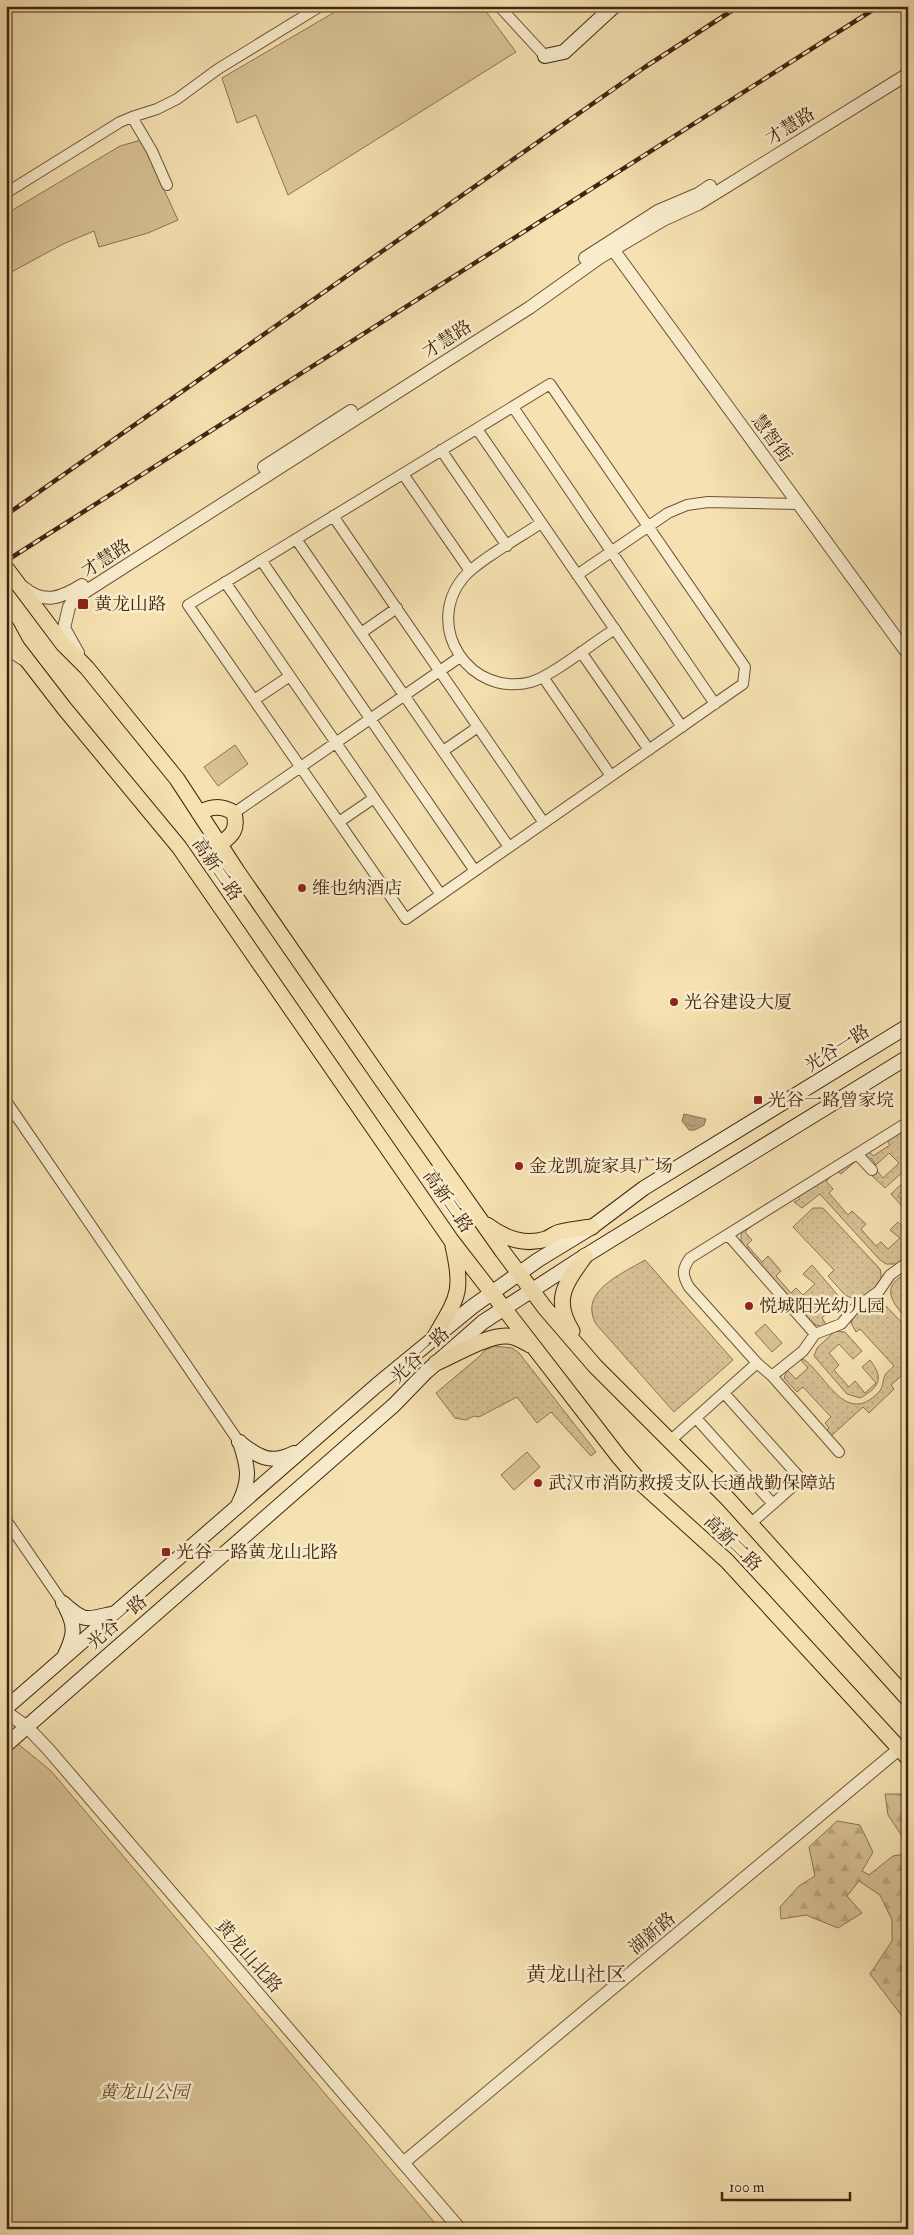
<svg xmlns="http://www.w3.org/2000/svg" width="914" height="2235" font-family="'IM FELL Double Pica','Noto Serif SC',serif">
<style>
.grass{fill:url(#grass-dots);stroke:#8d7252}
.forest{fill:url(#forest-firs);stroke:#8d7252}
.green{fill:#d7c195;stroke:#8d7252}
.water{fill:url(#water-ripples);stroke:#896f4f}
.lines{fill:none;stroke-linecap:round;stroke-linejoin:round}
.minor-casing{stroke:#705337;stroke-width:12}
.tertiary-casing{stroke:#705337;stroke-width:14}
.secondary-casing{stroke:#43240e;stroke-width:16}
.primary-casing{stroke:#43240e;stroke-width:17}
.minor{stroke:#f8eccc;stroke-width:10}
.tertiary{stroke:#f8eccc;stroke-width:12}
.secondary{stroke:#f8eccc;stroke-width:14}
.primary{stroke:#f5e1b1;stroke-width:15}
.rail-casing{stroke:#43240e;stroke-width:4.5}
.rail{stroke:#f8eccc;stroke-width:2.5;stroke-dasharray:8;stroke-linecap:butt}
.poi-dot{fill:#8f2418;stroke:#f8eccc;stroke-width:2}
.labels{text-anchor:middle;stroke-width:5;stroke-linejoin:round;paint-order:stroke}
.street-label{font-size:18px;fill:#43240e;stroke:#f8eccc}
.poi-label{font-size:18px;fill:#43240e;stroke:#f8eccc;text-anchor:start}
.park-label{font-size:18px;font-style:italic;fill:#684b30;stroke:#f8eccc}
.quarter-label{font-size:20px;fill:#43240e;stroke:#f8eccc}
</style>
<defs>
<pattern id="grass-dots" width="8" height="8" patternUnits="userSpaceOnUse" patternTransform="scale(1.25)"><rect width="8" height="8" fill="#d7c195"/><path d="M2 2h.1M6 6h.1" fill="none" stroke="#baa67f" stroke-width="1.8" stroke-linecap="round"/></pattern>
<pattern id="forest-firs" width="22" height="20" patternUnits="userSpaceOnUse" patternTransform="scale(1.25)"><rect width="22" height="20" fill="#d7c195"/><path d="M5 1l3.5 6h-7zM16 11l3.5 6h-7z" fill="#baa67f"/></pattern>
<pattern id="water-ripples" width="26" height="14" patternUnits="userSpaceOnUse" patternTransform="scale(1.25)"><rect width="26" height="14" fill="#b8a17a"/><path d="M2 4q2-2 4 0t4 0M15 11q2-2 4 0t4 0" fill="none" stroke="#978362"/></pattern>
</defs>
<rect width="100%" height="100%" fill="#f5e1b1"/>
<filter id="stains"><feTurbulence type="fractalNoise" baseFrequency=".004" numOctaves="4"/><feColorMatrix values="0 0 0 0 .2 0 0 0 0 .09 0 0 0 0 .02 0 0 0 .5 -.17"/></filter>
<radialGradient id="worn" r=".72"><stop offset=".6" stop-color="#630" stop-opacity="0"/><stop offset="1" stop-color="#630" stop-opacity=".3"/></radialGradient>
<path class="grass" d="M 908,1125 L 908,1167 L 885,1188 L 869,1173 L 874,1167 L 883,1178 L 899,1163 L 889,1153 L 876,1165 L 871,1158 L 868,1161 L 866,1153 L 869,1151 L 873,1156 L 890,1145 L 886,1139 Z
M 854,1159 L 856,1161 L 841,1174 L 837,1171 L 826,1181 L 833,1189 L 829,1193 L 848,1215 L 852,1211 L 866,1224 L 861,1229 L 876,1246 L 881,1242 L 888,1249 L 900,1238 L 890,1230 L 898,1222 L 908,1232 L 908,1256 L 899,1264 L 886,1264 L 879,1259 L 820,1194 L 802,1208 L 794,1202 L 800,1199 L 797,1195 Z
M 908,1178 L 908,1186 L 898,1195 L 906,1205 L 903,1207 L 891,1194 Z
M 813,1208 L 823,1208 L 880,1269 C 885,1286 871,1292 858,1301 L 845,1295 L 828,1276 L 834,1270 L 793,1227 Z
M 758,1220 L 745,1232 L 752,1240 L 747,1245 L 762,1262 L 768,1256 L 781,1271 L 776,1276 L 791,1293 L 796,1288 L 803,1295 L 815,1284 L 803,1274 L 812,1265 L 842,1300 L 843,1312 L 836,1305 L 822,1318 L 827,1326 L 822,1327 L 814,1324 L 743,1247 C 737,1230 745,1229 758,1220 Z
M 645,1260 L 733,1360 L 674,1412 L 596,1324 C 578,1291 622,1274 645,1260 Z
M 908,1273 L 908,1289 L 901,1295 L 908,1302 L 908,1320 C 893,1304 878,1286 908,1273 Z
M 871,1302 L 883,1303 L 908,1329 L 908,1370 L 891,1385 L 894,1389 L 869,1413 L 863,1407 L 831,1436 L 827,1430 L 829,1428 L 825,1423 L 831,1417 L 803,1387 L 797,1392 L 784,1378 L 787,1370 L 796,1379 L 808,1368 L 800,1359 L 805,1360 C 828,1379 846,1425 878,1393 C 884,1387 882,1382 885,1375 C 887,1372 891,1369 894,1366 L 860,1329 L 856,1332 L 851,1323 L 853,1317 Z
M 835,1331 L 845,1332 L 862,1351 L 853,1359 L 839,1344 L 829,1353 L 839,1365 L 834,1370 L 849,1387 L 855,1381 L 865,1393 L 876,1383 L 862,1367 L 870,1360 C 884,1378 880,1387 860,1398 L 847,1394 L 814,1356 L 817,1348 Z
M 494,1346 L 512,1348 L 519,1353 L 596,1452 L 591,1456 L 551,1412 L 537,1423 L 517,1397 L 479,1417 L 474,1416 L 466,1420 L 455,1418 L 436,1393 L 480,1356 L 484,1351 Z"/>
<path class="forest" d="M 885,1794 L 908,1794 L 908,2024 L 870,1974 L 892,1941 L 892,1920 L 880,1895 L 859,1881 L 847,1896 L 862,1913 L 838,1928 L 806,1915 L 781,1919 L 780,1907 L 799,1886 L 815,1876 L 809,1847 L 837,1821 L 860,1825 L 873,1852 L 862,1871 L 869,1875 L 893,1856 L 905,1854 L 902,1836 L 888,1815 Z"/>
<path class="green" d="M 345,6 L 455,6 L 457,9 L 461,6 L 482,6 L 516,52 L 288,195 L 256,115 L 237,123 L 222,78 Z
M 141,140 L 178,220 L 148,233 L 99,247 L 94,231 L 63,244 L 6,275 L 6,214 L 120,146 Z
M 235,745 L 248,764 L 218,786 L 204,767 Z
M 765,1324 L 782,1343 L 772,1352 L 755,1333 Z
M 527,1452 L 540,1467 L 514,1490 L 501,1475 Z
M 6,1734 L 51,1771 L 440,2229 L 6,2229 Z"/>
<path class="water" d="M 684,1114 L 706,1119 L 704,1125 L 695,1130 L 689,1130 L 682,1121 Z"/>
<g class="lines">
<g class="minor-casing">
<path id="minor" d="M 499,6 L 545,56
M 132,117 L 157,109 L 177,99 L 218,69 L 319,7
M 6,193 L 120,122 L 132,117 L 152,151 L 167,185
M 550,384 L 745,667 L 743,684 L 406,919 L 188,605 Z
M 513,407 L 715,704
M 477,429 L 682,727
M 441,450 L 507,546
M 403,474 L 470,571
M 333,516 L 544,823
M 541,523 C 522,536 477,561 463,578 C 423,627 470,698 531,682 C 552,676 594,642 615,629
M 296,539 L 509,847
M 261,560 L 475,871
M 577,575 L 668,513 L 687,505 L 708,502 L 797,504
M 225,582 L 441,895
M 361,633 L 397,608
M 581,652 L 649,750
M 543,677 L 611,776
M 254,700 L 290,676
M 443,751 L 478,727
M 234,813 L 460,657
M 339,822 L 374,798
M 6,1101 L 239,1442
M 857,1154 L 872,1170
M 728,1235 L 815,1334 L 803,1351 L 772,1376
M 815,1334 L 841,1324 L 854,1309 L 879,1291 L 890,1275 L 908,1262
M 757,1363 L 772,1376 L 839,1452
M 696,1418 L 773,1504 L 801,1479 L 724,1393
M 671,1440 L 757,1363 L 689,1287 C 682,1275 682,1269 690,1258 L 908,1122
M 6,1520 L 63,1603
M 750,1524 L 773,1504"/>
</g>
<g class="tertiary-casing">
<path id="tertiary" d="M 609,244 L 908,654
M 585,258 L 658,211 L 698,194 L 710,186
M 264,467 L 351,411
M 23,587 C 44,605 61,598 82,585
M 6,652 L 14,653 L 26,661
M 78,653 L 64,628 L 69,607 L 74,599 L 529,308 L 599,258 L 663,220 L 698,204 L 908,74
M 6,1712 L 27,1727 L 48,1749 L 460,2229
M 403,2163 L 899,1749"/>
</g>
<g class="secondary-casing">
<path id="secondary" d="M 545,56 L 564,52 L 614,6
M 239,1442 C 258,1457 271,1465 294,1453
M 239,1503 C 251,1479 248,1467 240,1442
M 63,1603 C 86,1624 86,1619 115,1613
M 65,1655 C 74,1636 76,1627 66,1608
M 6,1708 L 377,1385 L 472,1307 L 538,1260 L 592,1227 L 644,1188 L 908,1026
M 6,1745 L 394,1405 L 426,1372 L 483,1322 L 585,1256 L 908,1057"/>
</g>
<g class="primary-casing">
<path id="primary" d="M 6,568 L 63,644 L 87,668 L 177,779 L 237,871 L 381,1079 L 503,1252 L 545,1308 L 595,1366 L 728,1499 L 908,1699
M 6,627 L 17,647 L 64,708 L 179,847 L 451,1240 L 619,1457 L 642,1484 L 727,1561 L 908,1758
M 199,813 C 211,806 222,805 234,813 C 238,829 233,835 220,844
M 487,1225 C 504,1238 524,1246 546,1239 C 551,1237 555,1233 560,1232 C 570,1230 581,1228 592,1227
M 572,1331 C 552,1299 566,1283 585,1256
M 434,1338 C 457,1298 464,1293 453,1246
M 436,1363 C 455,1355 487,1335 507,1336 C 516,1336 522,1341 530,1345"/>
</g>
<use href="#minor" class="minor"/>
<use href="#tertiary" class="tertiary"/>
<use href="#secondary" class="secondary"/>
<use href="#primary" class="primary"/>
<g class="rail-casing">
<path id="rail" d="M 6,515 L 645,67 L 739,6
M 6,561 L 879,6"/>
</g>
<use href="#rail" class="rail"/>
</g>
<g class="poi-dot">
<rect x="77" y="598" width="12" height="12" rx="2.5"/>
<circle cx="302" cy="888" r="5"/>
<circle cx="674" cy="1002" r="5"/>
<rect x="753" y="1095" width="10" height="10" rx="2.5"/>
<circle cx="519" cy="1166" r="5"/>
<circle cx="749" cy="1306" r="5"/>
<circle cx="538" cy="1483" r="5"/>
<rect x="161" y="1547" width="10" height="10" rx="2.5"/>
</g>
<g class="labels">
<g class="street-label">
<text transform="translate(790 126) rotate(-32)" y="6">才慧路</text>
<text transform="translate(447 339) rotate(-33)" y="6">才慧路</text>
<text transform="translate(772 438) rotate(54)" y="6">慧智街</text>
<text transform="translate(106 558) rotate(-33)" y="6">才慧路</text>
<text transform="translate(217 869) rotate(55)" y="6">高新二路</text>
<text transform="translate(837 1048) rotate(-32)" y="6">光谷一路</text>
<text transform="translate(448 1201) rotate(55)" y="6">高新二路</text>
<text transform="translate(420 1355) rotate(-43)" y="6">光谷一路</text>
<text transform="translate(733 1543) rotate(44)" y="6">高新二路</text>
<text transform="translate(117 1622) rotate(-41)" y="6">光谷一路</text>
<text transform="translate(652 1933) rotate(-40)" y="6">湖新路</text>
<text transform="translate(249 1956) rotate(49)" y="6">黄龙山北路</text>
</g>
<g class="poi-label">
<text x="94" y="610">黄龙山路</text>
<text x="312" y="894">维也纳酒店</text>
<text x="684" y="1008">光谷建设大厦</text>
<text x="768" y="1106">光谷一路曾家垸</text>
<text x="529" y="1172">金龙凯旋家具广场</text>
<text x="759" y="1312">悦城阳光幼儿园</text>
<text x="548" y="1489">武汉市消防救援支队长通战勤保障站</text>
<text x="176" y="1558">光谷一路黄龙山北路</text>
</g>
<g class="park-label">
<text x="144" y="2098">黄龙山公园</text>
</g>
<g class="quarter-label">
<text x="576" y="1981">黄龙山社区</text>
</g>
</g>
<rect width="914" height="2235" fill="none" stroke="#f5e1b1" stroke-width="25"/>
<rect x="8" y="8" width="899" height="2220" fill="none" stroke="#43240e" stroke-width="2.5"/>
<rect x="12" y="12" width="889" height="2210" fill="none" stroke="#43240e"/>
<path d="M722 2192v8h128v-8" fill="none" stroke="#43240e" stroke-width="2.5"/>
<text x="729" y="2192" font-size="15" fill="#43240e" stroke="#f8eccc" stroke-width="4" paint-order="stroke">100 m</text>
<rect width="100%" height="100%" filter="url(#stains)"/>
<rect width="100%" height="100%" fill="url(#worn)"/>
</svg>
